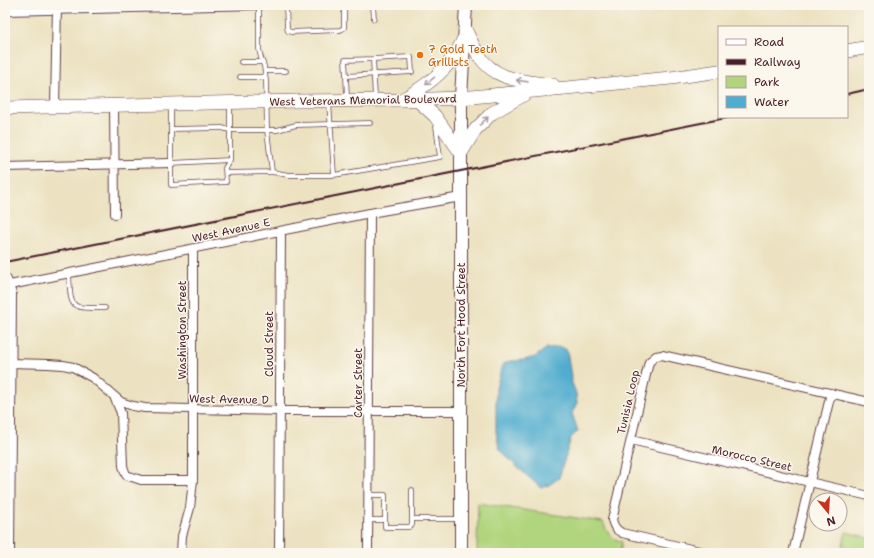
<svg xmlns="http://www.w3.org/2000/svg" width="874" height="558" font-family="'Shantell Sans',sans-serif">
<style>
.green{fill:#b1d57e;stroke:#7e7a54}
.water{fill:#51adcf;stroke:#4e667d}
.lines{fill:none;stroke-linecap:round;stroke-linejoin:round}
.lane-casing{stroke:#623c42;stroke-width:5.5}
.street-casing{stroke:#623c42;stroke-width:10}
.secondary-casing{stroke:#623c42;stroke-width:14}
.primary-casing{stroke:#623c42;stroke-width:14}
.lane{stroke:#fff;stroke-width:4}
.street{stroke:#fff;stroke-width:8}
.secondary{stroke:#fff;stroke-width:12}
.primary{stroke:#fff;stroke-width:13}
.rail{stroke:#4a1f2b;stroke-width:2}
.oneway{stroke:#ae9aa0}
.food-dot{fill:#e8710a;stroke:#fbf7ec;stroke-width:1.5}
.labels{text-anchor:middle;stroke-width:3;stroke-linejoin:round;paint-order:stroke}
.food-label{font-size:11px;fill:#c56008;stroke:#fbf7ec;text-anchor:start}
.street-label{font-size:11px;fill:#4a1f2b;stroke:#fbf7ec}
</style>
<rect width="100%" height="100%" fill="#fbf7ec"/>
<filter id="ink" filterUnits="userSpaceOnUse"><feTurbulence type="fractalNoise" baseFrequency=".025" numOctaves="2"/><feDisplacementMap in="SourceGraphic" scale="8" xChannelSelector="R" yChannelSelector="G"/><feConvolveMatrix kernelMatrix="1 2 1 2 8 2 1 2 1" color-interpolation-filters="sRGB"/></filter>
<filter id="wash" filterUnits="userSpaceOnUse"><feTurbulence type="fractalNoise" baseFrequency=".012" numOctaves="4" result="noise"/><feDisplacementMap in="SourceGraphic" scale="16" xChannelSelector="R" yChannelSelector="G"/><feGaussianBlur stdDeviation="0.9" result="paint"/><feColorMatrix in="noise" values="0 0 0 0 0 0 0 0 0 0 0 0 0 0 0 0 0 1.4 0 .05"/><feComposite in="paint" operator="in"/></filter>
<g filter="url(#wash)">
<rect width="100%" height="100%" fill="#ece2c1"/>
<path class="green" d="M 478,503 L 603,522 C 607,533 611,538 622,542 L 620,553 L 477,553 Z
M 846,532 L 869,538 L 869,553 L 841,553 Z"/>
<path class="water" d="M 561,347 L 567,350 L 572,383 L 576,393 L 577,403 L 572,413 L 578,431 L 571,438 L 559,478 L 549,485 L 541,488 L 515,465 L 499,448 L 496,432 L 496,388 L 502,365 L 510,361 L 524,360 L 535,357 L 547,348 Z"/>
</g>
<g filter="url(#ink)">
<g class="lines">
<g class="lane-casing">
<path id="lane" d="M 259,5 L 259,49 L 261,58 L 264,66 L 266,81 L 267,130 L 277,130 L 296,125 L 370,123
M 286,5 L 287,28 L 288,31 L 291,32 L 340,30 L 344,28 L 344,5
M 373,5 L 374,19
M 373,59 L 411,57 L 412,72 L 346,76 L 345,60 L 373,59 L 375,98
M 241,62 L 262,62
M 265,71 L 286,71
M 346,76 L 347,98
M 240,77 L 265,77
M 329,102 L 334,175 L 440,157 L 436,126
M 171,105 L 171,185 L 226,182 L 225,168 L 230,160 L 230,105
M 171,129 L 222,128 L 230,130 L 267,130 L 272,172
M 171,163 L 230,160
M 226,173 L 272,172 L 289,175 L 334,175
M 69,273 C 71,310 69,308 105,308
M 412,519 L 460,519
M 369,520 L 385,520 L 385,495 L 369,495
M 385,520 L 385,527 L 409,527 L 412,525 L 412,490"/>
</g>
<g class="street-casing">
<path id="street" d="M 5,11 L 259,5
M 114,105 L 115,214
M 55,106 L 57,5
M 5,167 L 171,163
M 5,286 L 370,213 L 461,197
M 9,363 L 48,364 L 63,365 L 73,367 L 93,378 L 121,402 L 133,406 L 145,408 L 280,411 L 461,411
M 115,399 L 121,413 L 123,466 L 126,475 L 141,480 L 193,480
M 631,440 L 869,496
M 181,553 L 182,536 L 190,508 L 193,480 L 193,249
M 279,553 L 281,231
M 368,553 L 370,213
M 708,553 L 622,533 C 616,530 614,527 612,520 L 649,362 L 656,356 L 662,355 L 869,402
M 793,553 L 831,393"/>
</g>
<g class="secondary-casing">
<path id="secondary" d="M 5,280 L 10,294 L 8,553
M 461,553 L 461,98 L 466,5"/>
</g>
<g class="primary-casing">
<path id="primary" d="M 465,29 C 469,37 473,46 478,54 C 495,82 525,81 553,85
M 847,51 L 869,47
M 403,99 C 421,89 440,76 452,59 C 457,53 460,46 463,40
M 416,99 L 435,116 L 461,153 L 475,130 L 492,113 L 525,94
M 5,108 L 296,101 L 401,100 L 461,98 L 671,78 L 719,71"/>
</g>
<use href="#lane" class="lane"/>
<use href="#street" class="street"/>
<use href="#secondary" class="secondary"/>
<use href="#primary" class="primary"/>
<path class="rail" d="M 847,94 L 869,89
M 5,262 L 731,117"/>
</g>
<defs><path id="oneway-shaft" d="M-6 0H5M1.5-3L5.5 0L1.5 3" fill="none" stroke-width="1.6" stroke-linecap="round" stroke-linejoin="round"/></defs>
<g class="oneway">
<use href="#oneway-shaft" transform="translate(430 81) rotate(140)"/>
<use href="#oneway-shaft" transform="translate(522 81) rotate(-172)"/>
<use href="#oneway-shaft" transform="translate(484 121) rotate(-45)"/>
</g>
</g>
<circle class="food-dot" cx="420" cy="55" r="4"/>
<g class="labels">
<g class="food-label">
<text x="428" y="53">7 Gold Teeth<tspan x="428" dy="13">Grillists</tspan></text>
</g>
<g class="street-label">
<text transform="translate(363 100) rotate(-1)" y="4">West Veterans Memorial Boulevard</text>
<text transform="translate(231 230) rotate(-12)" y="4">West Avenue E</text>
<text transform="translate(461 325) rotate(-90)" y="4">North Fort Hood Street</text>
<text transform="translate(182 330) rotate(-90)" y="4">Washington Street</text>
<text transform="translate(269 344) rotate(-90)" y="4">Cloud Street</text>
<text transform="translate(358 383) rotate(-90)" y="4">Carter Street</text>
<text transform="translate(229 399) rotate(1)" y="4">West Avenue D</text>
<text transform="translate(628 402) rotate(-77)" y="4">Tunisia Loop</text>
<text transform="translate(752 458) rotate(13)" y="4">Morocco Street</text>
</g>
</g>
<rect width="874" height="558" fill="none" stroke="#fbf7ec" stroke-width="20"/>
<rect x="718" y="26" width="130" height="92" fill="#fbf7ec" stroke="#b4a19f"/>
<rect x="726" y="39" width="20" height="6" fill="#ffffff" stroke="#b4a19f"/>
<text x="754" y="46" font-size="12" fill="#4a1f2b">Road</text>
<rect x="726" y="59" width="20" height="6" fill="#4a1f2b" stroke="#b4a19f"/>
<text x="754" y="66" font-size="12" fill="#4a1f2b">Railway</text>
<rect x="726" y="76" width="20" height="12" fill="#b1d57e" stroke="#b4a19f"/>
<text x="754" y="86" font-size="12" fill="#4a1f2b">Park</text>
<rect x="726" y="96" width="20" height="12" fill="#51adcf" stroke="#b4a19f"/>
<text x="754" y="106" font-size="12" fill="#4a1f2b">Water</text>
<g transform="translate(828 512) rotate(162)"><circle r="19" fill="#fbf7ec" stroke="#b4a19f"/>
<path d="M0-3L7 15L0 10L-7 15Z" fill="#c8321e"/>
<text y="-6" font-size="11" font-weight="bold" text-anchor="middle" fill="#4a1f2b">N</text>
</g>
</svg>
